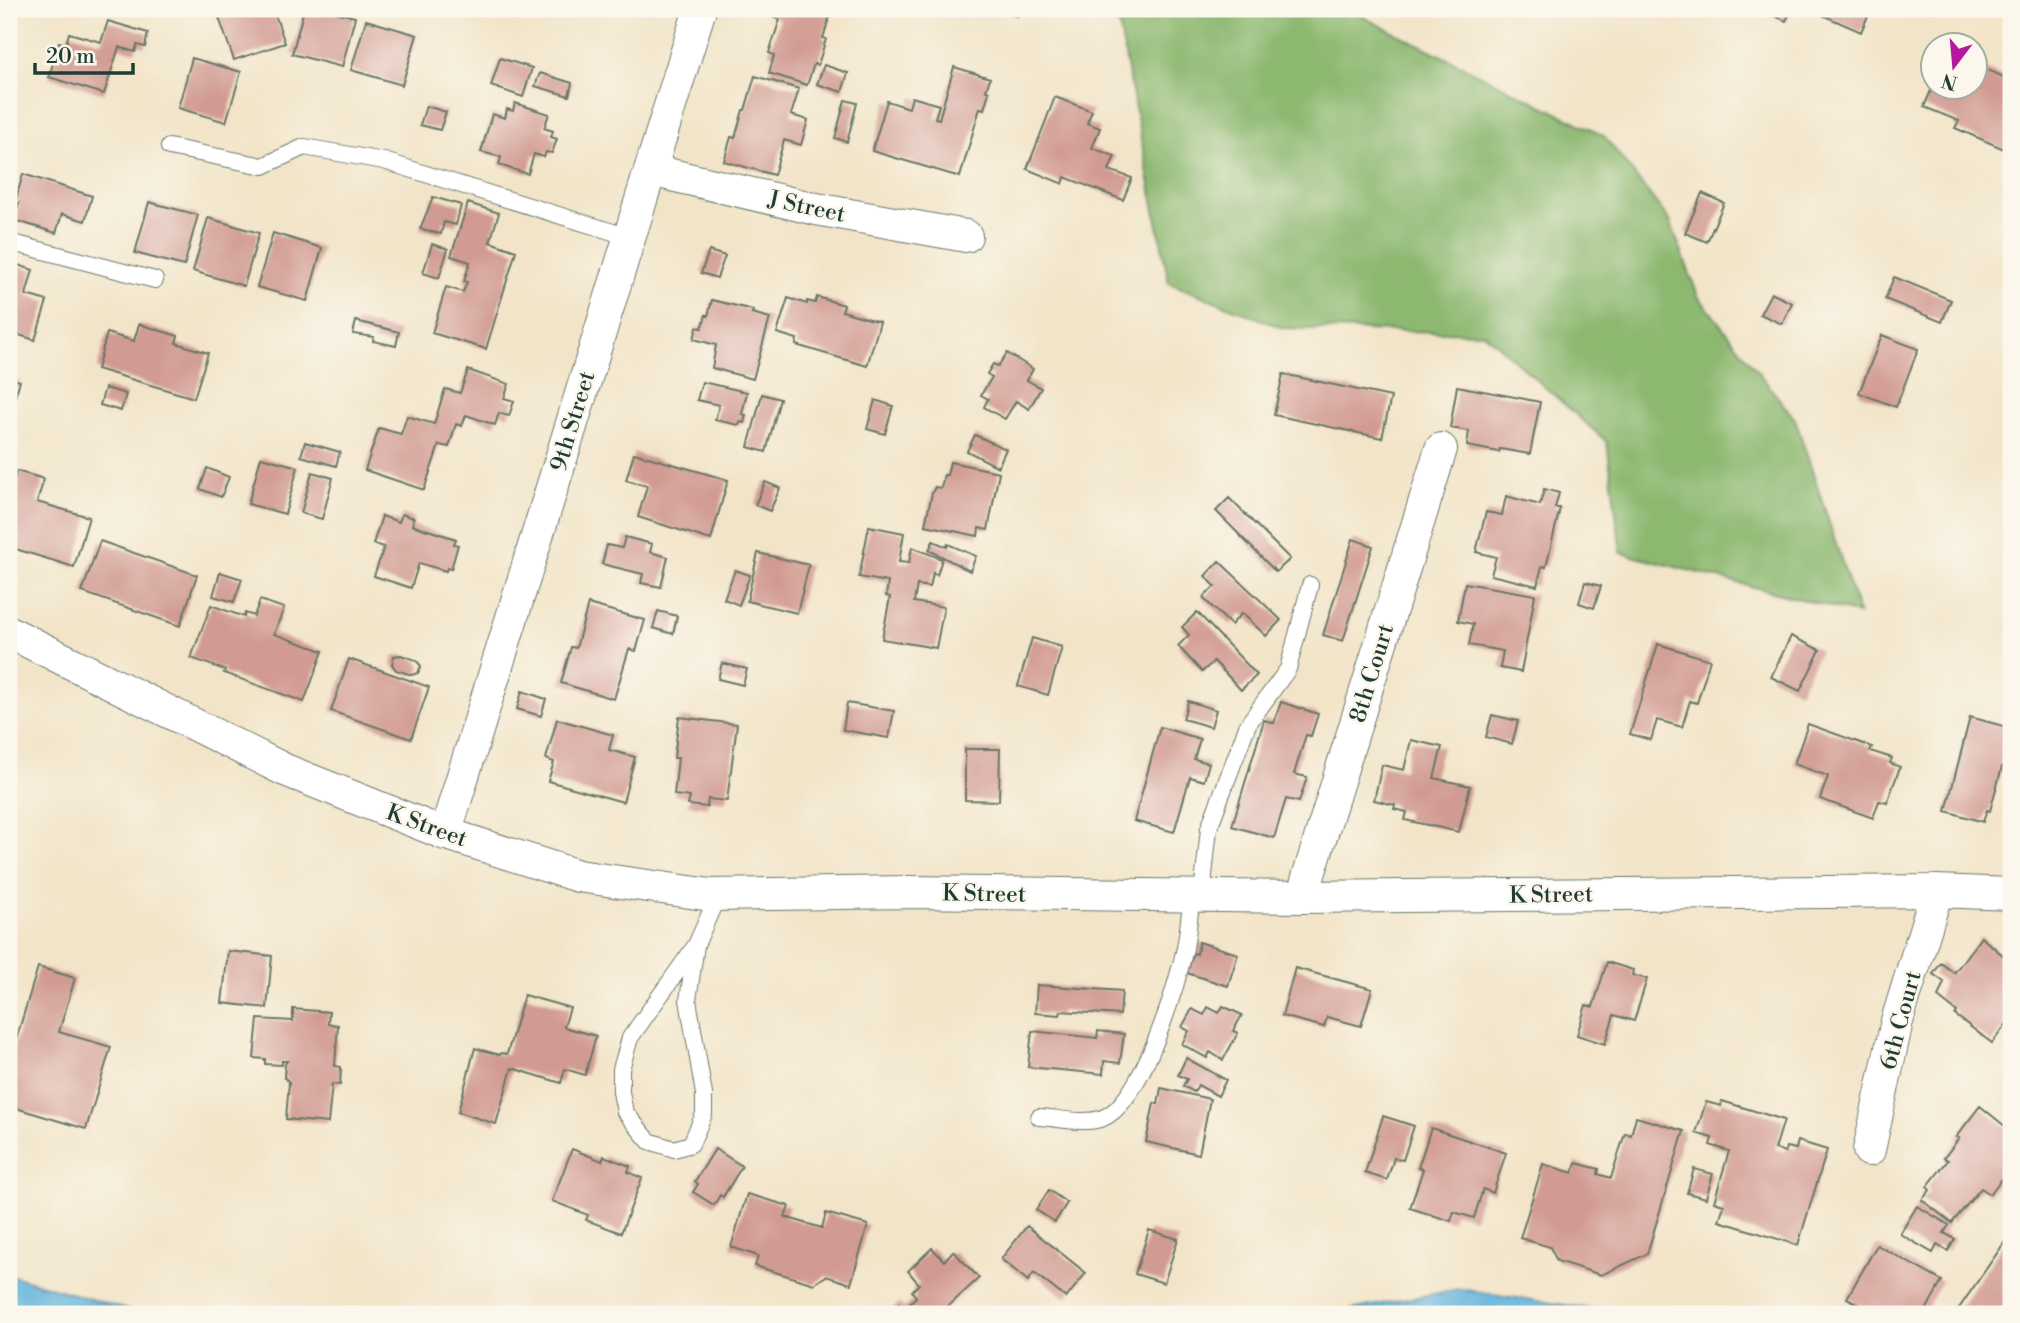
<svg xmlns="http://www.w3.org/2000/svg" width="2020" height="1323" font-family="'Libre Bodoni',serif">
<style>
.forest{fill:#8cb870;stroke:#567a52;stroke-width:2}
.water{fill:#62b3dd;stroke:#407888;stroke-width:2}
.building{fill:#d19b93}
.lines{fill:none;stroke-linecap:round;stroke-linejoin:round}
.service-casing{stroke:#697768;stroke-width:18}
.minor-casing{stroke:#697768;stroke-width:34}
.service{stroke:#fff;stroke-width:16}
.minor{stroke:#fff;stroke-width:32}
.labels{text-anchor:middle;stroke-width:5;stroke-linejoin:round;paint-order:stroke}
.street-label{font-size:23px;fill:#1f3d34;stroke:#fbf7ec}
</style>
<rect width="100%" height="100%" fill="#fbf7ec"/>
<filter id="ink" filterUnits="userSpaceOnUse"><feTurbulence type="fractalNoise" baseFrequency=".0143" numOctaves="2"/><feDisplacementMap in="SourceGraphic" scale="14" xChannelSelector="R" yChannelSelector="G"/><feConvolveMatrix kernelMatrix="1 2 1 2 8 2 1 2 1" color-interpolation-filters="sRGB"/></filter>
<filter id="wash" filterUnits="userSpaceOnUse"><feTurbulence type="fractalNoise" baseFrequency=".00686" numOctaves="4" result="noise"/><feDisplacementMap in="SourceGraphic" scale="28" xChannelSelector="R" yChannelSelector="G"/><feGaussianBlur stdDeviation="1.57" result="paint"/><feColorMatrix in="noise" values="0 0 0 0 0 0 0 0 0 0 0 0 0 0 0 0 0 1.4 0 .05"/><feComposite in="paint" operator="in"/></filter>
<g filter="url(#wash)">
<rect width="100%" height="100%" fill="#f2e4c8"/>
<path class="forest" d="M 1116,9 L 1350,9 L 1375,23 L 1604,136 L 1670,221 L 1698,296 L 1795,419 L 1859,614 L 1621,553 L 1607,442 L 1484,333 L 1283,328 L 1169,283 Z"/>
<path class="water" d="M 9,1275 L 141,1314 L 9,1314 Z
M 1459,1289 L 1624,1314 L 1626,1314 L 1330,1314 Z"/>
<g id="blocks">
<path class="building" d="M 226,9 L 273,9 L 285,43 L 234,60 L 217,12 Z
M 304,9 L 323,9 L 355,17 L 342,67 L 292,54 Z
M 776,9 L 832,9 L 823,38 L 826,39 L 818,65 L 814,64 L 807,85 L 769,73 L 774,55 L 769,53 L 780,19 L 773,17 Z
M 998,9 L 1019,9 L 1017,16 Z
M 1059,9 L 1091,9 L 1088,19 Z
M 1765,9 L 1792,9 L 1786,21 L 1764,11 Z
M 1809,9 L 1871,9 L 1861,32 Z
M 366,20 L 417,35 L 402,85 L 351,70 Z
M 108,21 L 148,33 L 145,47 L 137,45 L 135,52 L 119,47 L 104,94 L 49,77 L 59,42 L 66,44 L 69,33 L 101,42 Z
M 192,58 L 241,72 L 226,122 L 178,108 Z
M 500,58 L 532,68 L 523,97 L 491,86 Z
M 1974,64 L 2011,80 L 2009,86 L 2011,87 L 2011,152 L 1955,128 L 1959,121 L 1924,107 L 1932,88 L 1974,88 Z
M 824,65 L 848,73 L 842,92 L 817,84 Z
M 954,67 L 990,78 L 986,91 L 989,92 L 984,109 L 980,108 L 960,177 L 872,151 L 887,101 L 909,108 L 912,97 L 939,105 L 935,118 L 939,119 Z
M 540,73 L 572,83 L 569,96 L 535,86 Z
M 755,76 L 799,89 L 791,115 L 808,120 L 801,145 L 784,140 L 774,175 L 724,161 L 731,137 L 735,138 L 743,110 L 745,110 Z
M 1055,97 L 1092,111 L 1087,123 L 1100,128 L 1092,148 L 1115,156 L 1109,170 L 1132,178 L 1123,200 L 1065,177 L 1063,184 L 1027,169 Z
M 845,100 L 857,103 L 847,142 L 835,138 Z
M 515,103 L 549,114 L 544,128 L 553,131 L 551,137 L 557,139 L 552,153 L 546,152 L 544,157 L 534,154 L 528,174 L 499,165 L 501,157 L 481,152 L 492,114 L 505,118 L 507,109 L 513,111 Z
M 426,106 L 446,112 L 440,130 L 420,125 Z
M 23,174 L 92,196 L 85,221 L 62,214 L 56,233 L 14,220 L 19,203 L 15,202 Z
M 1702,193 L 1724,203 L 1707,242 L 1685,233 Z
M 433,197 L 461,205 L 456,225 L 444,222 L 441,234 L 420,229 Z
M 149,202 L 198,215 L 184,266 L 135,253 Z
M 468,203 L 499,213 L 490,242 L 516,251 L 486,349 L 432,333 L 446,287 L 463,292 L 467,282 L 464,281 L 470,262 L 451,256 Z
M 208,218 L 259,233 L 244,286 L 193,271 Z
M 273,233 L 322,248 L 307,301 L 257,287 Z
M 432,244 L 448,249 L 439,278 L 423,273 Z
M 709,251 L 725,256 L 717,278 L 701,273 Z
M 9,262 L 33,270 L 26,295 L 47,301 L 35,340 L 16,334 L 9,355 Z
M 1894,277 L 1951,300 L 1942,322 L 1885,299 Z
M 1771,293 L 1792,303 L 1782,324 L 1760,314 Z
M 817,297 L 844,305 L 842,311 L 880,322 L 867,366 L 796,345 L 797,339 L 777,333 L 788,298 L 807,304 L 807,301 L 815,303 Z
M 712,300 L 753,310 L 752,313 L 770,318 L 753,379 L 712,368 L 716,345 L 694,339 L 697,327 L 702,328 L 706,315 L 708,316 Z
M 356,321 L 399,332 L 396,346 L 373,341 L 374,337 L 353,334 Z
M 139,324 L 178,336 L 176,343 L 208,353 L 194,398 L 97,369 L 107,333 L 134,341 Z
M 1882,335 L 1918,349 L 1896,407 L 1859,393 Z
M 1007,353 L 1033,369 L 1027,380 L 1041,388 L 1029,409 L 1016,401 L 1005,419 L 984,407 L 988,399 L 981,395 L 992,377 L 987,374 L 993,364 L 998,366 Z
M 468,370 L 509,384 L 504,398 L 514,401 L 509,416 L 499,413 L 495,425 L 466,415 L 462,426 L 456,424 L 449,447 L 439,445 L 424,490 L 365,470 L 379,428 L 401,434 L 407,416 L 434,424 L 445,389 L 460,393 Z
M 1283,374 L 1391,397 L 1382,438 L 1274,415 Z
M 9,378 L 20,381 L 9,415 Z
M 702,382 L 747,392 L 742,414 L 746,415 L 744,423 L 740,422 L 739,425 L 715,420 L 719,405 L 697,400 Z
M 1457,386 L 1540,402 L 1530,454 L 1500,449 L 1499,452 L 1467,446 L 1469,431 L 1450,428 Z
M 105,388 L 126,394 L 121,411 L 100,405 Z
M 762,394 L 780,399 L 766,452 L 748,447 Z
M 875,400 L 893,406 L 885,434 L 867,429 Z
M 975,435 L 1006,449 L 998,467 L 967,451 Z
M 305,442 L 340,452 L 336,466 L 301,456 Z
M 634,453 L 728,480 L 711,540 L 638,517 L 647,486 L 626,480 Z
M 261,457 L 298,467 L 285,514 L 248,504 Z
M 950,462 L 999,472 L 988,530 L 979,528 L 978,536 L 925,525 L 932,493 L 935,487 L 941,488 L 944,475 L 947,475 Z
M 207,468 L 229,477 L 221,497 L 200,489 Z
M 16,471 L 44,479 L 37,502 L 89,517 L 74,567 L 9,547 L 11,537 L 9,536 L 9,484 L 12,484 Z
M 312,472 L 333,478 L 322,519 L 301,513 Z
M 765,482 L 780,488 L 770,511 L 755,505 Z
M 1544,489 L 1559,493 L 1555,508 L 1560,508 L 1546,567 L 1542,566 L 1537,586 L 1491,575 L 1496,557 L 1476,552 L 1486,512 L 1502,515 L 1506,496 L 1540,505 Z
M 1229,498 L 1290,559 L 1276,572 L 1216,511 Z
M 402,514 L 414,518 L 412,525 L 456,539 L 454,544 L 458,545 L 451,569 L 447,568 L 446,571 L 419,563 L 411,588 L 374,576 L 384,547 L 373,544 L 382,516 L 399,522 Z
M 869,526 L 904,533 L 899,562 L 909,563 L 912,547 L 942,559 L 937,575 L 933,573 L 930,587 L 917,585 L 914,602 L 944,607 L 936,648 L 882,639 L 890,597 L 886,596 L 888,582 L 859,577 Z
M 625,537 L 652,544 L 650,552 L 668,557 L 661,587 L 641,583 L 643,574 L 602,564 L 607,545 L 622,548 Z
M 1353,539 L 1373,546 L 1343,641 L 1323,635 Z
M 100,541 L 197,575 L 180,626 L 82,592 Z
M 933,541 L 947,547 L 948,544 L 976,556 L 970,571 L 929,550 Z
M 758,553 L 809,565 L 797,613 L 747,601 Z
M 1219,561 L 1281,620 L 1266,636 L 1242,613 L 1231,625 L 1203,598 L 1215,586 L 1205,576 Z
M 735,570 L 750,575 L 739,605 L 724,599 Z
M 220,572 L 242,579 L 234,602 L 213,596 Z
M 1585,582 L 1601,586 L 1594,608 L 1579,603 Z
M 1465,583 L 1535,595 L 1521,672 L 1500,668 L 1503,651 L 1469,645 L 1473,624 L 1458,621 Z
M 260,600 L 284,608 L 274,634 L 323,651 L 304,702 L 224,673 L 225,670 L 191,658 L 211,605 L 244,617 L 245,613 L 254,616 Z
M 588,604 L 645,620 L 636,651 L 629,649 L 614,699 L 561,683 L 571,647 L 576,648 Z
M 658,611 L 677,616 L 673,634 L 653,628 Z
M 1197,612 L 1257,675 L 1241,690 L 1214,661 L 1202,672 L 1178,646 L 1189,635 L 1182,627 Z
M 1791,636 L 1820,650 L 1800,691 L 1771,677 Z
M 1032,638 L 1062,647 L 1048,695 L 1018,686 Z
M 1658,644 L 1710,660 L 1697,703 L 1690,701 L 1682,727 L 1657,720 L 1651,740 L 1630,734 Z
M 401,655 L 416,660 L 421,666 L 418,673 L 412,675 L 396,670 L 392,664 L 394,656 Z
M 349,659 L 429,687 L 411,739 L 331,711 Z
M 722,663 L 747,669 L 743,685 L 718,679 Z
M 522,691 L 546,699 L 541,716 L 517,709 Z
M 1188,701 L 1216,710 L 1211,727 L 1183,719 Z
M 1281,702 L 1318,714 L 1311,736 L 1306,735 L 1294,774 L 1307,777 L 1299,802 L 1286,799 L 1274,838 L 1232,826 L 1264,720 L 1274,723 Z
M 847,703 L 894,711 L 889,738 L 843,730 Z
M 1492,715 L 1518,721 L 1512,744 L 1486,737 Z
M 679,717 L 737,724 L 727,801 L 708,799 L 707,807 L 688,805 L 690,797 L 674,795 L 678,758 L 674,758 Z
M 1970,717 L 2011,728 L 2011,769 L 2002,767 L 1990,811 L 1987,810 L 1983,822 L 1946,811 Z
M 557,719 L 613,735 L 609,750 L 635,757 L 623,802 L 548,781 L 554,762 L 546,759 Z
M 1808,724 L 1872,747 L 1870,751 L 1892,758 L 1890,763 L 1900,767 L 1887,803 L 1879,801 L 1873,818 L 1820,799 L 1828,776 L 1794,764 Z
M 1160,727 L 1200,739 L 1194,759 L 1209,763 L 1204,781 L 1190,777 L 1174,832 L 1134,821 Z
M 1411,740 L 1442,747 L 1434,778 L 1470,786 L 1459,832 L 1405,820 L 1407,812 L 1394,809 L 1395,805 L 1374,800 L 1382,765 L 1404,770 Z
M 965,749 L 1000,749 L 999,801 L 965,800 Z
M 1981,937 L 2004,956 L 2009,950 L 2011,951 L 2011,1018 L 1992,1043 L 1955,1015 L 1957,1012 L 1938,997 L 1944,982 L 1933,974 L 1941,963 L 1954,973 Z
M 1199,942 L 1238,954 L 1228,986 L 1187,973 L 1193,953 L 1197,954 Z
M 228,951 L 272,956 L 267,1008 L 222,1003 Z
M 1607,962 L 1633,970 L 1632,975 L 1647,979 L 1634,1021 L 1614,1015 L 1605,1044 L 1577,1035 L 1586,1005 L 1593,1007 Z
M 38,967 L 75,978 L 59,1032 L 111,1047 L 86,1129 L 9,1106 L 9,1063 Z
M 1295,968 L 1372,989 L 1361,1026 L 1327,1017 L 1324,1027 L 1282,1016 Z
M 1037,985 L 1122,991 L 1120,1015 L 1061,1011 L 1060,1015 L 1035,1013 Z
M 524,995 L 570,1008 L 564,1027 L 596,1036 L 585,1075 L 565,1069 L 561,1083 L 512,1068 L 496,1124 L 458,1112 L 475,1048 L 500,1055 L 501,1053 L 507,1054 Z
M 1223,1006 L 1242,1015 L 1233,1031 L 1238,1033 L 1223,1060 L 1210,1052 L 1207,1058 L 1182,1044 L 1189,1031 L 1182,1027 L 1192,1009 L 1204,1015 L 1208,1007 L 1219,1013 Z
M 293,1009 L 329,1012 L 328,1024 L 338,1025 L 335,1066 L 341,1067 L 340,1085 L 332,1084 L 328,1123 L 286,1119 L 289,1082 L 284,1077 L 285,1064 L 287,1061 L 282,1061 L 282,1065 L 265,1064 L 265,1059 L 254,1058 L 258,1019 L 293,1021 Z
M 1032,1031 L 1097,1038 L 1098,1031 L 1124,1034 L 1120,1063 L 1104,1061 L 1103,1074 L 1028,1067 Z
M 1186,1058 L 1226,1080 L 1218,1096 L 1198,1085 L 1194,1092 L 1183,1086 L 1187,1079 L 1178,1075 Z
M 1161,1088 L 1210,1099 L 1199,1154 L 1146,1142 L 1154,1103 L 1158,1104 Z
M 1722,1101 L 1784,1120 L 1775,1149 L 1785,1152 L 1786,1147 L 1796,1149 L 1798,1141 L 1827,1150 L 1798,1245 L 1719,1221 L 1724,1205 L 1714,1202 L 1729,1151 L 1710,1145 L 1712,1138 L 1696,1133 L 1706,1102 L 1721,1106 Z
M 1980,1106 L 2011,1131 L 2011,1167 L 1990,1194 L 1981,1188 L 1952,1223 L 1922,1200 L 1930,1190 L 1927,1187 L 1948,1160 L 1944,1158 L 1959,1138 L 1956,1137 Z
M 1383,1116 L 1414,1126 L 1403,1160 L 1394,1158 L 1387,1180 L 1365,1173 Z
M 1636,1117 L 1684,1131 L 1647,1254 L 1601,1275 L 1557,1261 L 1550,1247 L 1520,1238 L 1543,1164 L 1573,1173 L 1576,1163 L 1599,1169 L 1598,1174 L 1611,1178 L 1625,1133 L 1631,1135 Z
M 1431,1128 L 1506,1153 L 1493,1193 L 1483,1189 L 1474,1218 L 1454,1212 L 1451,1221 L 1410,1208 L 1423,1169 L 1418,1168 Z
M 572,1149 L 602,1161 L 604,1156 L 630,1166 L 628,1172 L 642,1178 L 621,1233 L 586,1220 L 588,1215 L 552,1201 Z
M 715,1149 L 742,1166 L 723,1197 L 720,1195 L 714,1205 L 693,1192 L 698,1184 L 695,1181 Z
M 1694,1169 L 1713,1174 L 1706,1198 L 1687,1193 Z
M 1049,1190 L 1067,1203 L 1055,1222 L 1036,1210 Z
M 747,1194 L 789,1206 L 785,1217 L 822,1228 L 826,1213 L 868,1225 L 851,1284 L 826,1276 L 814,1284 L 755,1266 L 758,1256 L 731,1247 Z
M 1917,1206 L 1949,1225 L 1944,1233 L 1955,1239 L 1948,1251 L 1937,1245 L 1933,1253 L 1900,1234 Z
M 1027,1226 L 1086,1273 L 1066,1298 L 1034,1273 L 1028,1281 L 1001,1259 Z
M 1149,1230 L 1178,1239 L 1164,1283 L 1135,1274 Z
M 2011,1233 L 2011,1314 L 1955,1314 Z
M 1877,1245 L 1942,1281 L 1924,1314 L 1877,1314 L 1847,1298 Z
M 932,1248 L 944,1261 L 953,1251 L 979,1278 L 940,1314 L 933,1314 L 931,1311 L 928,1314 L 910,1314 L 908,1312 L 905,1314 L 888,1314 L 899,1303 L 904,1308 L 916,1297 L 912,1291 L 919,1284 L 908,1271 Z"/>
</g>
</g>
<g filter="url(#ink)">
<use href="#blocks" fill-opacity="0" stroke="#697768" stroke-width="2"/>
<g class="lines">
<g class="service-casing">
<path id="service" d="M 169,147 L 263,166 L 304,147 L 384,161 L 629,237
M 9,242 L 155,280
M 1202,895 L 1209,828 L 1248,724 L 1288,669 L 1310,585
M 696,945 L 688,1000 L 704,1094 L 704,1114 L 691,1144 L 674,1149 L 649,1141 L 625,1112 L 621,1092 L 621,1069 L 630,1038 L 696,945 L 718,895
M 1039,1117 C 1058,1118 1085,1125 1103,1118 C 1142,1102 1176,988 1185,948 C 1188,931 1190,912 1192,895"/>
</g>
<g class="minor-casing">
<path id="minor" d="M 650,170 L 816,209 L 966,236
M 9,632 L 285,770 L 438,831 L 578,876 L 711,895 L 910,892 L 1302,897 L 1937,891 L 2011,894
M 445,834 L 700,9
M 1302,897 L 1441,449
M 1869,1150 L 1897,1021 L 1937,891"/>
</g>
<use href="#service" class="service"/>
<use href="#minor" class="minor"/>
</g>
</g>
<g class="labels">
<g class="street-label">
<text transform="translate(807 206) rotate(12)" y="8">J Street</text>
<text transform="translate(572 421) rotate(-73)" y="8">9th Street</text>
<text transform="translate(1371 673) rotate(-73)" y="8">8th Court</text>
<text transform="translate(427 825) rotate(20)" y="8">K Street</text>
<text transform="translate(984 893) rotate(1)" y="8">K Street</text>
<text transform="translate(1551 894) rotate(-1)" y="8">K Street</text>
<text transform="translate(1900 1020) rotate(-75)" y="8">6th Court</text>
</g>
</g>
<rect width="2020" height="1323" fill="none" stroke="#fbf7ec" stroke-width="35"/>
<g transform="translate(1954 66) rotate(196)"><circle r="33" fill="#fbf7ec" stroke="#a3ada2" stroke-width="2"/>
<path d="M0-5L12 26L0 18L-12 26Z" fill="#b5179e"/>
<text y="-10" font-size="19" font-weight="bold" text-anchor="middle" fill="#1f3d34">N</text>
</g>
<path d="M35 63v10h98v-10" fill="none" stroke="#1f3d34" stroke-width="3.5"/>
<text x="46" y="63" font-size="21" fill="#1f3d34" stroke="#fbf7ec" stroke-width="5" paint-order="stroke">20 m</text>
</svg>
